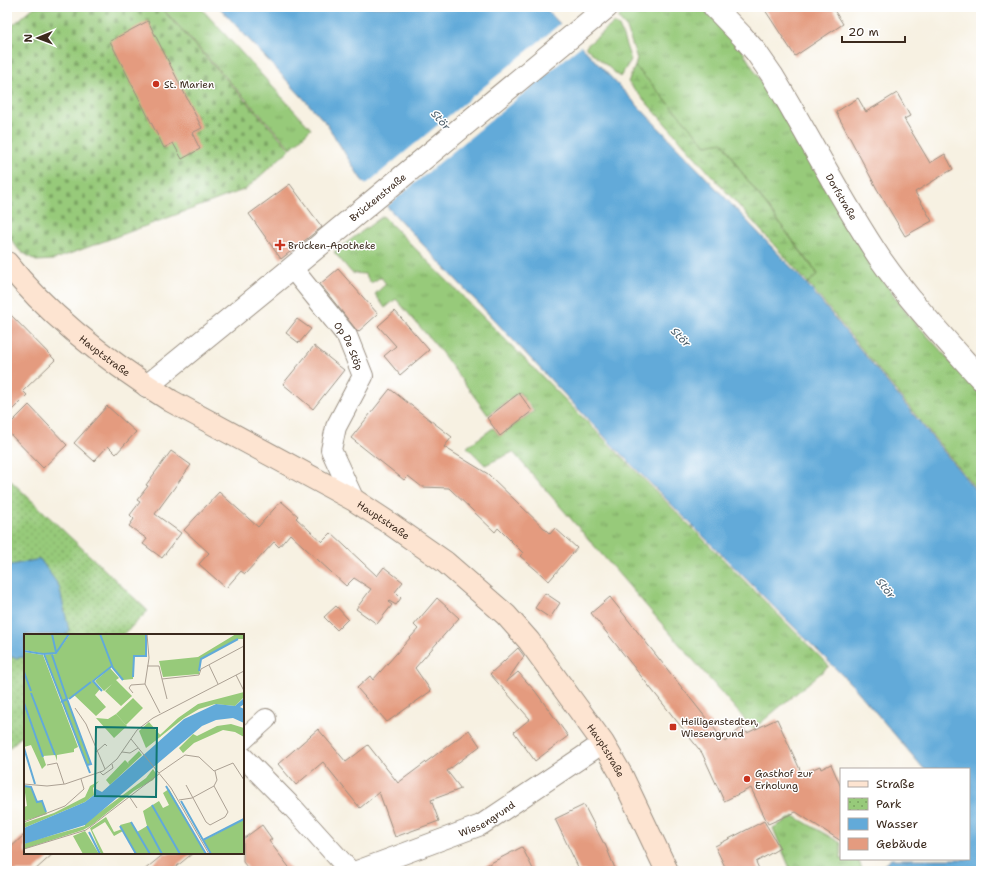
<svg xmlns="http://www.w3.org/2000/svg" width="988" height="878" font-family="'Shantell Sans',sans-serif">
<style>
.grass{fill:url(#grass-tufts);stroke:#697a4c}
.wetland{fill:url(#wetland-marsh);stroke:#697a4c}
.cemetery{fill:url(#cemetery-stones);stroke:#697a4c}
.park{fill:url(#park-dots);stroke:#697a4c}
.water{fill:#62aad9;stroke:#4e6a7c}
.pier{fill:#f7f1e2}
.building{fill:#e49b7f}
.lines{fill:none;stroke-linecap:round;stroke-linejoin:round}
.minor-casing{stroke:#998e80;stroke-width:22}
.tertiary-casing{stroke:#998e80;stroke-width:24}
.secondary-casing{stroke:#998e80;stroke-width:24}
.minor{stroke:#fff;stroke-width:20}
.tertiary{stroke:#fff;stroke-width:22}
.secondary{stroke:#fde4d1;stroke-width:22}
.poi-dot{fill:#c8321e;stroke:#fff;stroke-width:1.5}
.labels{text-anchor:middle;stroke-width:3;stroke-linejoin:round;paint-order:stroke}
.poi-label{font-size:10px;fill:#3b2a1e;stroke:#fff;text-anchor:start}
.street-label{font-size:10px;fill:#3b2a1e;stroke:#fff}
.water-label{font-size:11px;font-style:italic;fill:#4b5d69;stroke:#fff}
.inset-river{fill:none;stroke:#62aad9;stroke-width:2}
.inset-road{fill:none;stroke:#aca194;stroke-width:1}
.view{fill:#0f766e;fill-opacity:0.15;stroke:#0f766e;stroke-width:2}
.inset-edge{fill:none;stroke:#3b2a1e;stroke-width:2}
</style>
<defs>
<pattern id="grass-tufts" width="24" height="20" patternUnits="userSpaceOnUse"><rect width="24" height="20" fill="#97ca7a"/><path d="M3 7l-1-3M5 7V3M7 7l1-3M15 17l-1-3M17 17v-4M19 17l1-3" fill="none" stroke="#7ca463"/></pattern>
<pattern id="wetland-marsh" width="20" height="14" patternUnits="userSpaceOnUse"><rect width="20" height="14" fill="#97ca7a"/><path d="M1 5h8M5 5V1M11 12h8M15 12V8" fill="none" stroke="#7ca463"/></pattern>
<pattern id="cemetery-stones" width="16" height="16" patternUnits="userSpaceOnUse"><rect width="16" height="16" fill="#97ca7a"/><path d="M2 7V4a2 2 0 0 1 4 0v3zM10 15v-3a2 2 0 0 1 4 0v3z" fill="#7ca463"/></pattern>
<pattern id="park-dots" width="8" height="8" patternUnits="userSpaceOnUse"><rect width="8" height="8" fill="#97ca7a"/><path d="M2 2h.1M6 6h.1" fill="none" stroke="#7ca463" stroke-width="1.8" stroke-linecap="round"/></pattern>
</defs>
<rect width="100%" height="100%" fill="#fff"/>
<filter id="ink" filterUnits="userSpaceOnUse"><feTurbulence type="fractalNoise" baseFrequency=".025" numOctaves="2"/><feDisplacementMap in="SourceGraphic" scale="8" xChannelSelector="R" yChannelSelector="G"/><feConvolveMatrix kernelMatrix="1 2 1 2 8 2 1 2 1" color-interpolation-filters="sRGB"/></filter>
<filter id="wash" filterUnits="userSpaceOnUse"><feTurbulence type="fractalNoise" baseFrequency=".012" numOctaves="4" result="noise"/><feDisplacementMap in="SourceGraphic" scale="16" xChannelSelector="R" yChannelSelector="G"/><feGaussianBlur stdDeviation="0.9" result="paint"/><feColorMatrix in="noise" values="0 0 0 0 0 0 0 0 0 0 0 0 0 0 0 0 0 1.4 0 .05"/><feComposite in="paint" operator="in"/></filter>
<g filter="url(#wash)">
<rect width="100%" height="100%" fill="#f7f1e2"/>
<path class="grass" d="M 161,7 L 200,7 L 311,129 L 291,148 Z
M 628,7 L 702,7 L 740,47 L 813,166 L 868,260 L 906,312 L 981,395 L 981,495 L 808,283 L 818,274 L 740,170 L 723,143 L 706,145 L 635,66 L 637,59 L 627,28 L 618,18 Z
M 614,23 L 620,28 L 631,60 L 620,77 L 585,47 Z
M 383,216 L 829,666 L 753,729 L 513,452 L 485,465 L 467,447 L 493,428 L 500,436 L 534,411 L 519,392 L 488,415 L 439,349 L 396,299 L 385,308 L 375,294 L 386,284 L 381,277 L 371,283 L 365,274 L 352,273 L 334,252 Z
M 794,816 L 841,843 L 841,859 L 858,859 L 863,871 L 791,871 L 773,828 Z"/>
<path class="wetland" d="M 635,66 L 706,145 L 723,142 L 740,170 L 818,275 L 808,283 L 628,82 Z"/>
<path class="cemetery" d="M 34,7 L 160,7 L 290,149 L 246,189 L 53,260 L 36,261 L 19,250 L 7,234 L 7,30 Z"/>
<path class="park" d="M 7,477 L 148,611 L 123,635 L 25,635 L 25,733 L 7,750 Z"/>
<path class="water" d="M 219,7 L 544,7 L 806,283 L 981,497 L 981,871 L 876,871 L 891,859 L 969,859 L 969,769 L 924,769 L 855,688 L 616,449 L 361,179 L 326,123 Z
M 40,559 L 59,586 L 69,630 L 66,635 L 25,635 L 25,657 L 16,658 L 7,656 L 7,566 Z"/>
<path class="pier" d="M 561,23 L 582,45 L 385,208 L 364,186 Z"/>
<g id="blocks">
<path class="building" d="M 763,7 L 832,7 L 843,24 L 795,56 Z
M 148,21 L 202,128 L 192,133 L 200,149 L 182,159 L 173,143 L 164,148 L 110,41 Z
M 897,93 L 910,116 L 904,119 L 930,163 L 945,154 L 953,169 L 915,192 L 932,221 L 905,236 L 877,189 L 836,112 L 858,98 L 866,112 Z
M 290,184 L 322,227 L 281,259 L 249,214 Z
M 338,269 L 378,314 L 358,332 L 320,284 Z
M 7,311 L 55,360 L 23,391 L 27,395 L 7,415 Z
M 395,311 L 429,350 L 400,375 L 384,356 L 396,346 L 378,326 Z
M 297,319 L 311,329 L 299,343 L 286,333 Z
M 314,346 L 344,370 L 313,409 L 283,384 Z
M 390,389 L 452,437 L 444,447 L 488,474 L 550,534 L 555,528 L 577,548 L 549,581 L 520,556 L 523,553 L 498,528 L 495,532 L 449,488 L 422,487 L 408,476 L 404,480 L 351,438 Z
M 519,393 L 532,411 L 500,436 L 487,418 Z
M 29,405 L 67,445 L 43,468 L 7,431 L 7,427 Z
M 107,406 L 136,432 L 116,454 L 108,446 L 94,461 L 74,443 Z
M 171,451 L 191,465 L 155,514 L 181,533 L 162,558 L 143,544 L 147,539 L 129,526 L 134,519 L 130,515 L 140,502 L 137,500 L 148,486 L 146,485 Z
M 219,492 L 258,527 L 281,501 L 298,516 L 296,518 L 322,542 L 331,533 L 377,576 L 384,567 L 403,582 L 395,592 L 401,598 L 396,605 L 389,601 L 388,602 L 392,605 L 377,624 L 356,609 L 371,589 L 354,578 L 346,586 L 290,534 L 279,547 L 274,542 L 245,574 L 241,571 L 226,588 L 199,564 L 209,553 L 184,530 Z
M 545,593 L 560,603 L 550,618 L 535,608 Z
M 610,597 L 725,742 L 741,728 L 747,733 L 777,719 L 802,774 L 820,766 L 821,769 L 831,764 L 841,787 L 841,841 L 796,812 L 768,824 L 751,788 L 724,801 L 702,753 L 591,613 Z
M 437,598 L 459,618 L 415,668 L 431,691 L 387,722 L 357,688 L 370,676 L 373,680 L 418,629 L 414,625 Z
M 336,606 L 348,619 L 337,630 L 324,617 Z
M 518,648 L 524,656 L 506,682 L 518,672 L 535,691 L 568,736 L 535,761 L 514,732 L 530,719 L 490,674 Z
M 318,729 L 346,762 L 368,745 L 398,783 L 469,730 L 480,746 L 447,771 L 461,789 L 431,800 L 439,821 L 395,837 L 379,792 L 360,808 L 323,762 L 296,785 L 278,764 Z
M 584,805 L 604,844 L 605,844 L 616,871 L 580,871 L 555,819 Z
M 764,821 L 780,848 L 756,862 L 760,871 L 727,871 L 715,846 Z
M 262,825 L 272,839 L 269,841 L 292,871 L 250,871 L 243,862 L 243,839 Z
M 25,834 L 25,853 L 54,853 L 34,871 L 7,871 L 7,851 Z
M 522,847 L 534,871 L 475,871 Z
M 165,853 L 193,853 L 171,871 L 143,871 Z"/>
</g>
</g>
<g filter="url(#ink)">
<use href="#blocks" fill-opacity="0" stroke="#998e80" stroke-width="1"/>
<g class="lines">
<g class="minor-casing">
<g id="minor">
<path id="s1" d="M 292,268 L 347,336 L 363,376 L 336,427 L 331,450 L 354,500"/>
<path d="M 243,740 L 266,719"/>
<path d="M 243,757 L 294,809 L 350,871"/>
<path id="s2" d="M 357,871 L 481,825 L 603,743"/>
</g>
</g>
<g class="tertiary-casing">
<g id="tertiary">
<path id="s3" d="M 714,7 L 742,36 L 756,52 L 772,75 C 809,136 841,201 881,260 C 911,303 947,341 981,379"/>
<path id="s4" d="M 147,386 L 281,277 L 607,7"/>
</g>
</g>
<g class="secondary-casing">
<g id="secondary">
<path id="s5" d="M 7,263 C 50,318 112,364 171,401 L 354,500 L 389,523 L 445,562 L 506,615 L 529,641 L 603,743 L 621,774 L 667,871"/>
</g>
</g>
<use href="#minor" class="minor"/>
<use href="#tertiary" class="tertiary"/>
<use href="#secondary" class="secondary"/>
</g>
</g>
<g class="poi-dot">
<circle cx="156" cy="84" r="4"/>
<path d="M278 239h4v4h4v4h-4v4h-4v-4h-4v-4h4z"/>
<rect x="669" y="723" width="8" height="8" rx="2"/>
<circle cx="747" cy="779" r="4"/>
</g>
<g class="labels">
<g class="poi-label">
<text x="164" y="88">St. Marien</text>
<text x="288" y="249">Brücken-Apotheke</text>
<text x="681" y="725">Heiligenstedten,<tspan x="681" dy="12">Wiesengrund</tspan></text>
<text x="755" y="777">Gasthof zur<tspan x="755" dy="12">Erholung</tspan></text>
</g>
<g class="street-label">
<text dy="4" stroke="none"><textPath href="#s3" startOffset="230">Dorfstraße</textPath></text>
<text dy="4" stroke="none"><textPath href="#s4" startOffset="298">Brückenstraße</textPath></text>
<text dy="4" stroke="none"><textPath href="#s1" startOffset="97">Op De Stöp</textPath></text>
<text dy="4" stroke="none"><textPath href="#s5" startOffset="135">Hauptstraße</textPath></text>
<text dy="4" stroke="none"><textPath href="#s5" startOffset="459">Hauptstraße</textPath></text>
<text dy="4" stroke="none"><textPath href="#s5" startOffset="783">Hauptstraße</textPath></text>
<text dy="4" stroke="none"><textPath href="#s2" startOffset="140">Wiesengrund</textPath></text>
</g>
<g class="water-label">
<text transform="translate(441 120) rotate(48)" y="4">Stör</text>
<text transform="translate(681 337) rotate(45)" y="4">Stör</text>
<text transform="translate(886 588) rotate(51)" y="4">Stör</text>
</g>
</g>
<g transform="translate(24 634)">
<rect width="220" height="220" fill="#f7f1e2"/>
<path d="M 0,0 L 45,0 L 35,16 L 28,21 L 0,16 ZM 46,0 L 121,0 L 122,21 L 110,22 L 109,45 L 99,46 L 88,32 L 68,47 L 76,55 L 71,61 L 82,73 L 72,82 L 50,61 L 43,66 L 67,130 L 63,131 L 38,68 L 43,65 L 38,67 L 21,21 L 32,20 ZM 212,0 L 220,1 L 220,5 L 214,5 L 177,25 L 175,40 L 139,43 L 135,27 L 174,23 ZM 0,18 L 19,21 L 54,113 L 50,115 L 50,118 L 33,121 L 33,127 L 31,121 L 19,122 L 22,131 L 18,135 L 7,111 L 0,113 ZM 220,58 L 220,63 L 211,72 L 191,70 L 175,75 L 160,84 L 122,114 L 154,84 L 174,70 ZM 207,90 L 220,94 L 220,103 L 211,98 L 199,96 L 170,109 L 159,119 L 155,114 L 169,100 L 173,102 L 193,92 ZM 115,117 L 118,121 L 86,151 L 82,146 L 101,126 L 105,130 L 104,128 ZM 129,135 L 133,141 L 129,146 L 110,157 L 68,191 L 59,196 L 0,215 L 0,210 L 4,208 L 61,192 L 61,189 L 122,144 ZM 75,147 L 69,154 L 70,161 L 61,168 L 0,194 L 0,189 L 30,179 L 61,163 L 66,152 ZM 0,152 L 7,153 L 13,168 L 18,167 L 23,180 L 0,187 L 0,173 L 3,172 ZM 145,155 L 182,220 L 112,220 L 99,197 L 90,202 L 81,188 L 68,196 L 80,220 L 77,220 L 66,194 L 82,183 L 90,198 L 98,195 L 96,191 L 107,188 L 113,198 L 123,192 L 119,177 L 135,167 L 139,174 L 145,171 L 139,159 ZM 220,185 L 220,220 L 187,220 L 179,207 ZM 61,197 L 63,200 L 75,220 L 59,220 L 49,202 Z" fill="#97ca7a"/>
<path d="M 125,88 L 137,102 L 122,114 L 115,97 Z" fill="#97ca7a"/>
<path d="M 92,80 L 103,92 L 90,104 L 72,84 L 84,85 Z" fill="#97ca7a"/>
<path d="M 86,34 L 95,44 L 92,46 L 108,62 L 97,72 L 81,57 L 88,50 L 80,57 L 71,47 ZM 109,64 L 119,74 L 102,91 L 92,80 Z" fill="#97ca7a"/>
<path d="M 220,64 L 220,70 L 216,73 L 220,75 L 220,89 L 209,84 L 192,86 L 178,92 L 61,191 L 0,210 L 0,194 L 61,168 L 70,161 L 70,154 L 78,158 L 160,85 L 192,70 L 211,72 Z" fill="#62aad9"/>
<path class="inset-river" d="M 28,0 L 32,18M 45,0 L 32,19 L 20,20 L 66,139M 76,0 L 89,34 L 99,46M 0,17 L 19,20M 28,21 L 43,65M 175,37 L 177,25 L 214,5M 0,38 L 7,57M 109,43 L 110,22 L 122,22 L 122,0M 78,57 L 69,47 L 88,32M 7,59 L 31,121M 45,65 L 67,48M 37,68 L 43,65 L 67,130 L 63,131M 0,69 L 19,123M 0,114 L 11,150M 0,152 L 7,153 L 13,168 L 18,167 L 22,178M 142,152 L 182,220M 157,167 L 179,206M 128,171 L 156,220M 107,188 L 126,220M 96,192 L 112,220M 123,192 L 138,220M 65,198 L 76,220M 187,220 L 179,206 L 220,185"/>
<path class="inset-road" d="M 123,0 L 125,24 L 121,50 L 136,79M 185,31 L 194,50M 123,32 L 135,32 L 138,45 L 175,41 L 177,35 L 220,12M 212,41 L 220,57M 138,45 L 143,65M 109,59 L 105,54 L 107,51 L 121,50M 51,74 L 62,90 L 81,135M 107,105 L 147,154 L 185,220M 72,118 L 81,110 L 83,112M 98,118 L 106,119 L 114,114M 23,131 L 33,129 L 40,150M 76,138 L 79,141 L 89,134 L 88,130M 135,139 L 161,121 L 175,123 L 190,137 L 209,129 L 220,146M 0,150 L 23,152 L 41,150 L 79,137 L 93,125 L 113,96 L 129,84 L 220,37M 162,151 L 182,188 L 186,191 L 201,183 L 204,178 L 190,152M 105,162 L 113,174M 155,166 L 168,164 L 190,152 L 193,146 L 191,137M 0,188 L 41,172 L 60,155 L 57,145M 0,215 L 62,196 L 135,140"/>
<path class="view" d="M 72,93 L 133,94 L 132,163 L 71,162 Z"/>
<rect width="220" height="220" class="inset-edge"/>
</g>
<rect width="988" height="878" fill="none" stroke="#fff" stroke-width="24"/>
<rect x="840" y="768" width="130" height="92" fill="#ffffff" stroke="#b1aaa5"/>
<rect x="848" y="781" width="20" height="6" fill="#fde4d1" stroke="#b1aaa5"/>
<text x="876" y="788" font-size="12" fill="#3b2a1e">Straße</text>
<rect x="848" y="798" width="20" height="12" fill="url(#park-dots)" stroke="#b1aaa5"/>
<text x="876" y="808" font-size="12" fill="#3b2a1e">Park</text>
<rect x="848" y="818" width="20" height="12" fill="#62aad9" stroke="#b1aaa5"/>
<text x="876" y="828" font-size="12" fill="#3b2a1e">Wasser</text>
<rect x="848" y="838" width="20" height="12" fill="#e49b7f" stroke="#b1aaa5"/>
<text x="876" y="848" font-size="12" fill="#3b2a1e">Gebäude</text>
<g transform="translate(38 38) rotate(269)" stroke="#ffffff" stroke-width="3" paint-order="stroke">
<path d="M0-3L7 15L0 10L-7 15Z" fill="#3b2a1e"/>
<text y="-6" font-size="11" font-weight="bold" text-anchor="middle" fill="#3b2a1e">N</text>
</g>
<path d="M842 36v6h63v-6" fill="none" stroke="#3b2a1e" stroke-width="2"/>
<text x="848" y="36" font-size="12" fill="#3b2a1e" stroke="#ffffff" stroke-width="3" paint-order="stroke">20 m</text>
</svg>
